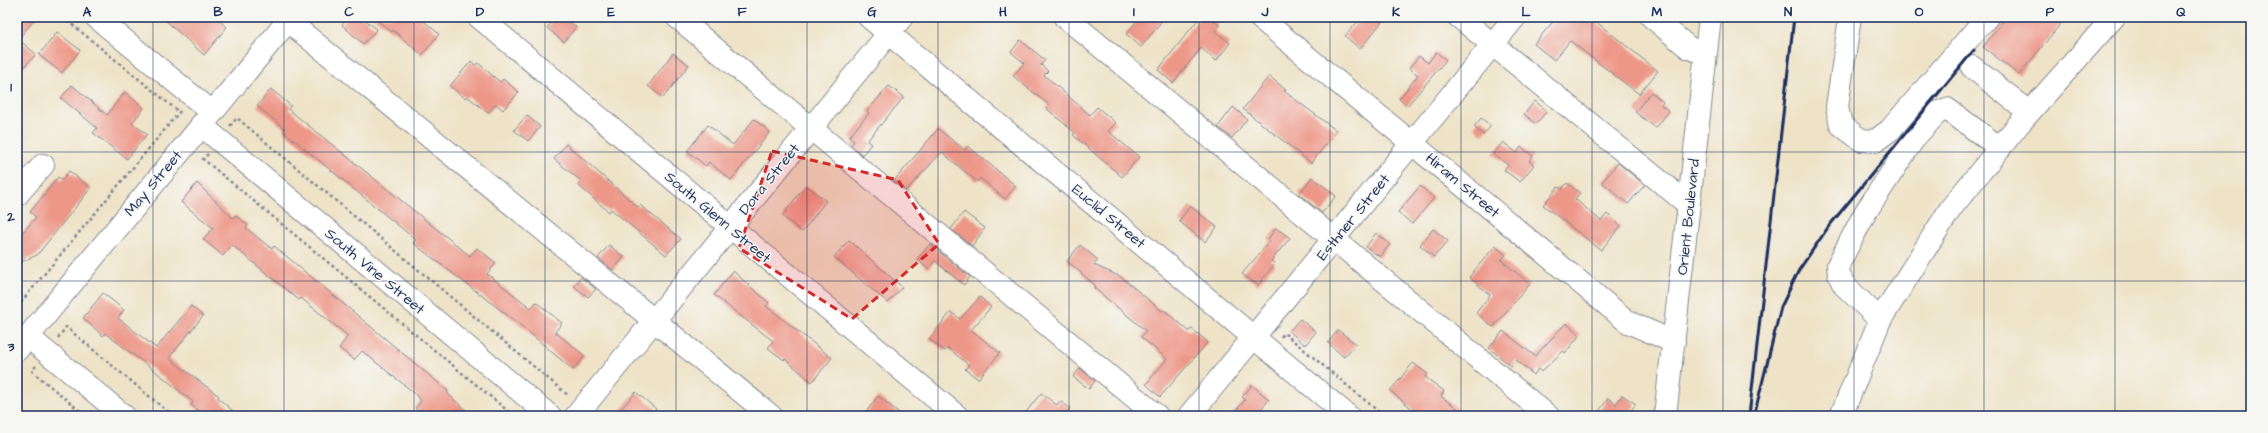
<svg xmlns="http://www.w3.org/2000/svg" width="2268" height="433" font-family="'Architects Daughter',sans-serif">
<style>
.building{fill:#ed9788}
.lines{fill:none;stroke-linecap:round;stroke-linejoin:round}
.minor-casing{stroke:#848992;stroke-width:24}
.path{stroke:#848992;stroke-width:2.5;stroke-dasharray:3 3;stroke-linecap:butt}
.minor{stroke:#fff;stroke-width:22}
.rail{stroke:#1b2f5e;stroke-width:3}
.marked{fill:#d62828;fill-opacity:0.2;stroke:#d62828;stroke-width:3;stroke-dasharray:8 5;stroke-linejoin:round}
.grid{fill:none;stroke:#1b2f5e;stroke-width:1;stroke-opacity:0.55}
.labels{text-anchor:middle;stroke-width:3;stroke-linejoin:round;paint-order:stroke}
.street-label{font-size:15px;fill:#1b2f5e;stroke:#f6f6f2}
.neatline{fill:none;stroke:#1b2f5e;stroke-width:1.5}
.grid-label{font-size:13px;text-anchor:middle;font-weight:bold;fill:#1b2f5e}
</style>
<rect width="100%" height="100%" fill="#f6f6f2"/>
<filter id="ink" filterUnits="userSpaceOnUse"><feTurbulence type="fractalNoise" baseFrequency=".025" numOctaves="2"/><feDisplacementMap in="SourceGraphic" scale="8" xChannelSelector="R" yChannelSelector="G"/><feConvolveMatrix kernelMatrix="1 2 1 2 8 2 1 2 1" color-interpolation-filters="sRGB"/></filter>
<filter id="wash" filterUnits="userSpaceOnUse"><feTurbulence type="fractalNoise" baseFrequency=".012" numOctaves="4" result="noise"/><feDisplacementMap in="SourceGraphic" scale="16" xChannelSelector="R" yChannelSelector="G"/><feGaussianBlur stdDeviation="0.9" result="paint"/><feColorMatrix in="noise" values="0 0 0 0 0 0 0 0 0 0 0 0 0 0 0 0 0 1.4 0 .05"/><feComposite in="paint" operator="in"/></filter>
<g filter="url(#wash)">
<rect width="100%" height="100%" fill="#eee3c7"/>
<g id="blocks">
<path class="building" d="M 17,17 L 37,17 L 18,39 L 36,54 L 17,75 Z
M 162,17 L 215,17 L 227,27 L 204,55 Z
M 348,17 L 361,17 L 377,29 L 363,44 L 342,25 Z
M 373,17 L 419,17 L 439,34 L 422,55 L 393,30 L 392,32 Z
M 555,17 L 563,17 L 576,27 L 564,42 L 547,28 Z
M 1140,17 L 1165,17 L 1141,47 L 1126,34 Z
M 1200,17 L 1209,17 L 1219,25 L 1215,31 L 1230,43 L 1216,61 L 1201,48 L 1173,83 L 1158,70 Z
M 1362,17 L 1376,17 L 1382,22 L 1360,49 L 1345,36 Z
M 1557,17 L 1590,17 L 1658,71 L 1639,94 L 1570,41 L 1554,60 L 1534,44 Z
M 2006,17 L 2066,17 L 2019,75 L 1983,47 Z
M 57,32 L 80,50 L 62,73 L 39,55 Z
M 1020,40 L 1045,60 L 1041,65 L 1048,71 L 1044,75 L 1090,115 L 1097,107 L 1116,123 L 1108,131 L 1139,157 L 1122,177 L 1073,135 L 1075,133 L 1046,108 L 1049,105 L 1013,76 L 1024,63 L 1011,52 Z
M 1436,52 L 1446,60 L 1407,106 L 1399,99 L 1418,75 L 1409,68 L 1419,56 L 1428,63 Z
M 673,53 L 689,65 L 663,98 L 648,86 Z
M 471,61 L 475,65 L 478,63 L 500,82 L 503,79 L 519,92 L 503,110 L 496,104 L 488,113 L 467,96 L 465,98 L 450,86 Z
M 1269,76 L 1286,90 L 1284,91 L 1337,131 L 1311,163 L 1243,109 Z
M 72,85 L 107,115 L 125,92 L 144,108 L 132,123 L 147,134 L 127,159 L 93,133 L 97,128 L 61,98 Z
M 889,86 L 904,97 L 867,141 L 871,144 L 862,155 L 851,145 L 854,141 L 849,137 L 869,113 L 867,111 Z
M 271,89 L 291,106 L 288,109 L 470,256 L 477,248 L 496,263 L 487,274 L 531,308 L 536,302 L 562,323 L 555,332 L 585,356 L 573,370 L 519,324 L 413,243 L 416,240 L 283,131 L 285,129 L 257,106 Z
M 1651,92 L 1663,102 L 1661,105 L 1669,111 L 1656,128 L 1635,112 Z
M 1535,101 L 1547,111 L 1536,124 L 1524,114 Z
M 1233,107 L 1247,119 L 1232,138 L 1218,127 Z
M 527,115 L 540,127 L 528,141 L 514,130 Z
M 1481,118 L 1491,126 L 1483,135 L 1474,127 Z
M 754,119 L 770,132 L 731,180 L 709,162 L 706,166 L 687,151 L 708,125 L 733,145 Z
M 938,129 L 965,150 L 968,146 L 1016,186 L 1005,199 L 980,178 L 977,182 L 942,152 L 906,191 L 894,181 Z
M 1503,142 L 1517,153 L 1521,147 L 1533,156 L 1529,161 L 1534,165 L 1520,182 L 1504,170 L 1508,165 L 1493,154 Z
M 566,144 L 638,207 L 640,205 L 681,239 L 666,255 L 611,209 L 609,212 L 578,185 L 581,181 L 554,159 Z
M 1618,163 L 1645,185 L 1628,204 L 1602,182 Z
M 69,171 L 91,188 L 37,255 L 17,264 L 17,235 L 24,231 L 36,217 L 30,212 L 58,177 L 62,180 Z
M 1312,177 L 1336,196 L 1322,213 L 1299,194 Z
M 197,183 L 233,218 L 235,215 L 248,225 L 246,228 L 272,249 L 274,246 L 448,391 L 447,393 L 472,416 L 425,416 L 415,408 L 421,401 L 413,392 L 362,351 L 354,360 L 339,348 L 348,336 L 301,298 L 299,300 L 232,245 L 223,256 L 203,239 L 213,228 L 181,202 Z
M 1567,183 L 1580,193 L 1575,199 L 1601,221 L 1607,214 L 1621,226 L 1601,250 L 1543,205 L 1558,187 L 1562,189 Z
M 806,185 L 826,201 L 802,232 L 782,216 Z
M 1420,186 L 1434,198 L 1412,224 L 1398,212 Z
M 1190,206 L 1217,227 L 1205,242 L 1179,221 Z
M 964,212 L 985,228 L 972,246 L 951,229 Z
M 1276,228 L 1290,238 L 1271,261 L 1275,264 L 1258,285 L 1242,274 L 1270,241 L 1268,239 Z
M 1433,229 L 1448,241 L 1434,257 L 1420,245 Z
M 1376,233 L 1390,244 L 1380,257 L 1366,247 Z
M 849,240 L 902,287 L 888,303 L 834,257 Z
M 930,244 L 970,277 L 964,285 L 935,261 L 928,269 L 917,259 Z
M 609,245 L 624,257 L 613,270 L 598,258 Z
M 1080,245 L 1098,260 L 1094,265 L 1121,277 L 1162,311 L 1164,310 L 1189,331 L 1192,329 L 1208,342 L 1160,397 L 1146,384 L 1167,359 L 1141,337 L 1146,331 L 1094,288 L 1095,285 L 1067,261 Z
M 1495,246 L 1506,255 L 1501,260 L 1530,284 L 1493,327 L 1476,313 L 1490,295 L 1469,277 Z
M 733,271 L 769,303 L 766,306 L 832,358 L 812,382 L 785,359 L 784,360 L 768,348 L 773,341 L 714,295 Z
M 581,277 L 596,289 L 588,297 L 574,286 Z
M 103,293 L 124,310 L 118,318 L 156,348 L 191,306 L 203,316 L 169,358 L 219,396 L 218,398 L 239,416 L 206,416 L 191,405 L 193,402 L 164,378 L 105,333 L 103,336 L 83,318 Z
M 980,297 L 991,307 L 971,330 L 1000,353 L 978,379 L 965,369 L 969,365 L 948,348 L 945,351 L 929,339 L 951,312 L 960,319 Z
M 1300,319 L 1316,332 L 1305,345 L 1289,331 Z
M 1566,323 L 1580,335 L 1565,353 L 1563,351 L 1541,372 L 1538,369 L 1534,375 L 1516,360 L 1511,366 L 1489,348 L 1503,331 L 1535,356 Z
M 1338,330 L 1356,344 L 1344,357 L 1328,343 Z
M 1413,363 L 1428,374 L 1425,377 L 1444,391 L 1441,396 L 1467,416 L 1411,416 L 1415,411 L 1390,391 Z
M 1080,368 L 1095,381 L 1089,389 L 1073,377 Z
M 1252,385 L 1269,400 L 1255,416 L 1231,416 L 1245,400 L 1242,397 Z
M 636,392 L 656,409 L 650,416 L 629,416 L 621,409 Z
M 1041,393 L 1057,405 L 1060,401 L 1070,408 L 1067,413 L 1071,416 L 1023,416 Z
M 1622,395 L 1636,404 L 1629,413 L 1634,416 L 1596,416 L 1608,398 L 1616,404 Z
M 878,396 L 903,416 L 863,416 Z"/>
</g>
</g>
<g filter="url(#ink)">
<use href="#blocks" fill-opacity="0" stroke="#848992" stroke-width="1"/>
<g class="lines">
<g class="minor-casing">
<path id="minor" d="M 96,17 L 212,112
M 479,17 L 957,416
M 677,17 L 1157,416
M 869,17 L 1348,416
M 1065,17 L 1548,416
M 1259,17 L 1628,322 L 1674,342
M 1459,17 L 1689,205
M 1652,17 L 1689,48 L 1706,54
M 1850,17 L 1837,107 L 1841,125 L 1861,140 L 1875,141 L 1890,130 L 1987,17
M 288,21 L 771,416
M 1972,67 L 2029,112
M 201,125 L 550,416
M 17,195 L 43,165
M 1880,320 L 1844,285 L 1839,275 L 1838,265 L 1865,213 L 1915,137 L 1937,113 L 1947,109 L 2000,148
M 27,336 L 124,416
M 17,350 L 291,17
M 576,416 L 902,17
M 1189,416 L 1515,17
M 1665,416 L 1710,17
M 1841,416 L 1880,320 L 1951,208 L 2019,124 L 2114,17"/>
</g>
<path class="path" d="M 63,17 L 179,112
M 230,126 L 237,118 L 569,396
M 208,154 L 203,159 L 514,416
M 17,307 L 181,110
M 1281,337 L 1284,333 L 1384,416
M 58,338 L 66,327 L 173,416
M 36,366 L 32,371 L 86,416"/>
<use href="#minor" class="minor"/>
<path class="rail" d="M 1749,416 L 1794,17
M 1754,416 L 1781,307 L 1799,270 L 1829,226 L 1974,50"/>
</g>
</g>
<path class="marked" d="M 772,151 L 898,180 L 939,244 L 852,319 L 739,248 Z"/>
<path class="grid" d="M 153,17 L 153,416M 284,17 L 284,416M 414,17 L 414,416M 545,17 L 545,416M 676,17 L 676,416M 807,17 L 807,416M 938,17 L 938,416M 1069,17 L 1069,416M 1199,17 L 1199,416M 1330,17 L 1330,416M 1461,17 L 1461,416M 1592,17 L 1592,416M 1723,17 L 1723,416M 1854,17 L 1854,416M 1984,17 L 1984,416M 2115,17 L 2115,416M 17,152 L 2251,152M 17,281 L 2251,281"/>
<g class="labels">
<g class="street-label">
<text transform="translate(769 179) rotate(-51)" y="5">Dora Street</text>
<text transform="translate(153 183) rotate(-50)" y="5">May Street</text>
<text transform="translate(1463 185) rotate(40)" y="5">Hiram Street</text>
<text transform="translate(1109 216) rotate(40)" y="5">Euclid Street</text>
<text transform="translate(718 217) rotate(40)" y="5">South Glenn Street</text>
<text transform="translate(1353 217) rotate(-51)" y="5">Esthner Street</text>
<text transform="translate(1688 217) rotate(-84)" y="5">Orient Boulevard</text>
<text transform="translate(375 271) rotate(40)" y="5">South Vine Street</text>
</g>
</g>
<rect width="2268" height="433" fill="none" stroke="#f6f6f2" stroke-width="44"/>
<rect x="22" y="22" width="2224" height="389" class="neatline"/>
<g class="grid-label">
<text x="87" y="16">A</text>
<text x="218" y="16">B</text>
<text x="349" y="16">C</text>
<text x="480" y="16">D</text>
<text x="611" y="16">E</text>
<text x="742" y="16">F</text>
<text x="872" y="16">G</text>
<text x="1003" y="16">H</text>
<text x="1134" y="16">I</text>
<text x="1265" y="16">J</text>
<text x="1396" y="16">K</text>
<text x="1526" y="16">L</text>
<text x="1657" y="16">M</text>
<text x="1788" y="16">N</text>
<text x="1919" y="16">O</text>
<text x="2050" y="16">P</text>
<text x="2181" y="16">Q</text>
<text x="11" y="91">1</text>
<text x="11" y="221">2</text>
<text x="11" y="351">3</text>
</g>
</svg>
